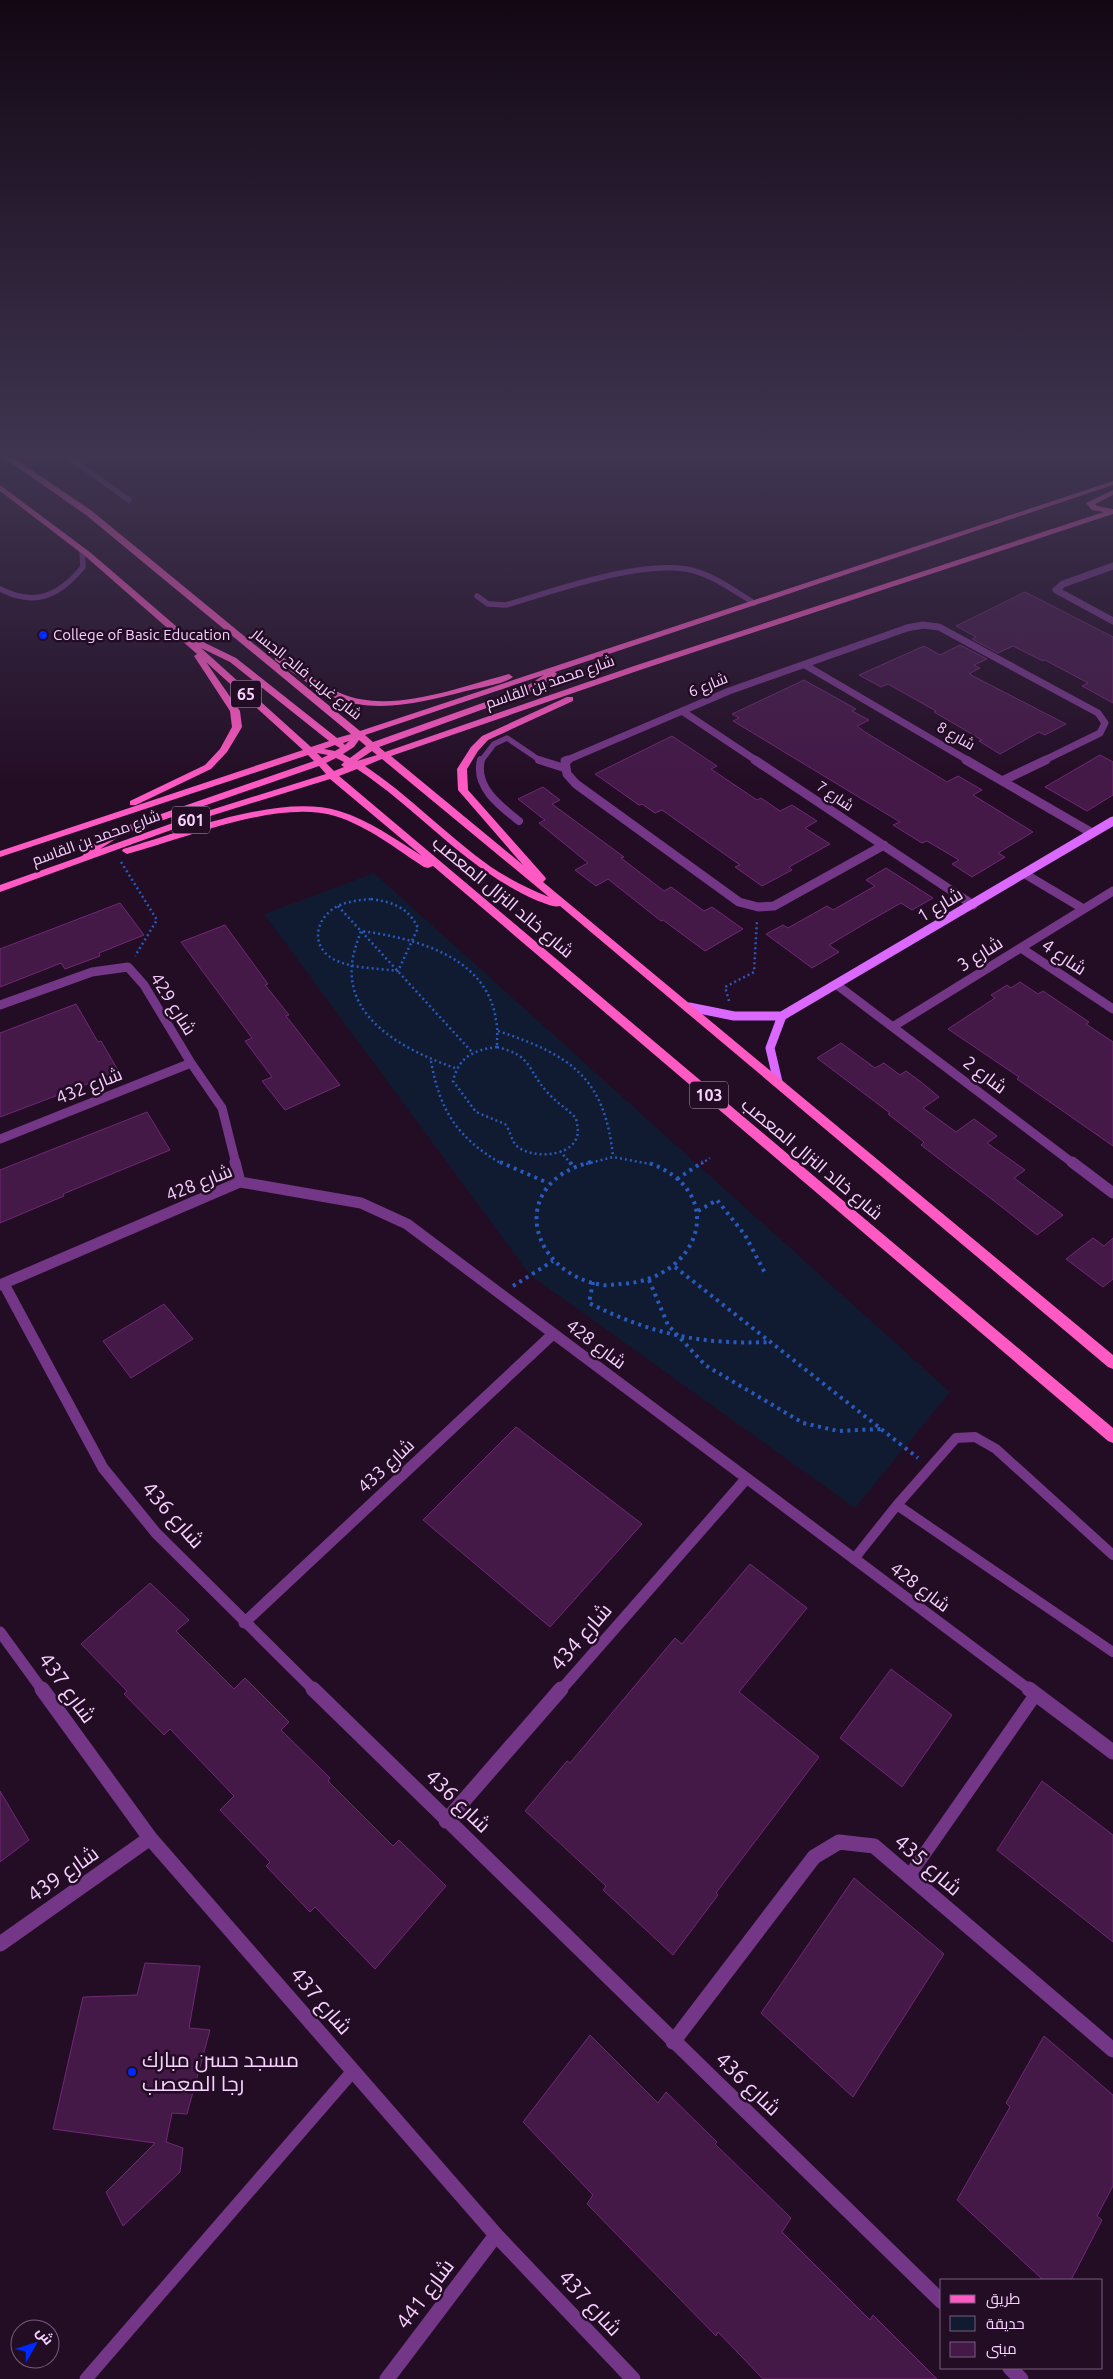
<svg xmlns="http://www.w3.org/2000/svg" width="1113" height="2379" font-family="Ubuntu,Cairo,sans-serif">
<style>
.green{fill:#101a30}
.building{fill:#441847;stroke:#702975}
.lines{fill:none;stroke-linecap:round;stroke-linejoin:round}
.path-far1{stroke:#2859bd;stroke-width:2.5;stroke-dasharray:2 3;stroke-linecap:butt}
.path{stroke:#2859bd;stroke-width:4;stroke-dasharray:3 4.5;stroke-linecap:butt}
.lane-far3{stroke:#743687;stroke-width:5.5}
.lane-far2{stroke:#743687;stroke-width:8}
.lane-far1{stroke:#743687;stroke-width:10}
.lane{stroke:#743687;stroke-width:13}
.street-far3{stroke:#743687;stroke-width:7}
.street-far2{stroke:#743687;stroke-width:9}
.street-far1{stroke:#743687;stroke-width:11}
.street{stroke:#743687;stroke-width:15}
.secondary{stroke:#db69ff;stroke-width:9}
.primary{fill:#ff59c3;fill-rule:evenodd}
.poi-dot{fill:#002afd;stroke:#230d25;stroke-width:2}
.labels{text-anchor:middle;stroke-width:5;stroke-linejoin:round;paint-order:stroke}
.far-poi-label{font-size:15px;fill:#f8d2ff;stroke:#230d25;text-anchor:start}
.far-street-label{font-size:15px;fill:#f8d2ff;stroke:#230d25}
.shield{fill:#230d25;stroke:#b897be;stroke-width:1}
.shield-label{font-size:16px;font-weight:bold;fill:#f8d2ff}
.street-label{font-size:18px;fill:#f8d2ff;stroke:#230d25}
.near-street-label{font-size:21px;fill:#f8d2ff;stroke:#230d25}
.near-poi-label{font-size:21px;fill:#f8d2ff;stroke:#230d25;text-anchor:start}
</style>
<rect width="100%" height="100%" fill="#230d25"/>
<path class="green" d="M 374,873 L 950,1392 L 855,1508 L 530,1275 L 264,914 Z"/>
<path class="building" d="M 1025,592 L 1113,637 L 1113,703 L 1082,686 L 1088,683 L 1045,660 L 1043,661 L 1013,646 L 998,653 L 972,639 L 976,637 L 956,626 Z
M 960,645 L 987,659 L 974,665 L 980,668 L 969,674 L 1066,724 L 1045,735 L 1039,732 L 1000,754 L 979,741 L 982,740 L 934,712 L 936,711 L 888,684 L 881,687 L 859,675 L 924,646 L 940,655 Z
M 804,680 L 856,709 L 852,711 L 869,720 L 857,726 L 865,732 L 947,782 L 958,776 L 982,790 L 973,795 L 1033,832 L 998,853 L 1005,857 L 972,877 L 952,864 L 959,860 L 927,841 L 922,843 L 893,825 L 900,822 L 733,721 L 739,718 L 732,714 Z
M 672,736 L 717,766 L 711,769 L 757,800 L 761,798 L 780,811 L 792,805 L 817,821 L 805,828 L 830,844 L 789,867 L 792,870 L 762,886 L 735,867 L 740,865 L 662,810 L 655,813 L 642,804 L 639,805 L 595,774 Z
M 1100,755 L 1113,762 L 1113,795 L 1087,811 L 1045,787 Z
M 543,787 L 560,800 L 552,804 L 624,857 L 621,858 L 664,891 L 671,887 L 704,911 L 712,907 L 743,929 L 705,951 L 663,920 L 661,921 L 608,879 L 596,886 L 575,870 L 588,863 L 539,823 L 545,820 L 518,799 Z
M 886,868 L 933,898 L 912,910 L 901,903 L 866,923 L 829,945 L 839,952 L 812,968 L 766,934 L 783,925 L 788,928 L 827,906 L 833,910 L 875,886 L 866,880 Z
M 120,903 L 144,935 L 99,953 L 100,956 L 65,969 L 61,963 L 0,987 L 0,949 Z
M 225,925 L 268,984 L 265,985 L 289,1015 L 286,1016 L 340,1085 L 285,1110 L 262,1081 L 272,1077 L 245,1041 L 252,1038 L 181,942 Z
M 1020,982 L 1038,994 L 1043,991 L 1089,1022 L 1086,1024 L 1113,1042 L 1113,1146 L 1017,1079 L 1019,1077 L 948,1029 L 995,998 L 991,995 L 1007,985 L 1011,988 Z
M 76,1004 L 98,1042 L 101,1041 L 119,1072 L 0,1117 L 0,1033 Z
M 841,1043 L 875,1068 L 884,1063 L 900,1075 L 906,1071 L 921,1082 L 939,1097 L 923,1108 L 956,1132 L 974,1119 L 997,1136 L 987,1143 L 1025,1170 L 1014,1178 L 1063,1215 L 1037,1235 L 1002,1207 L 921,1145 L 924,1142 L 888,1114 L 890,1113 L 817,1058 Z
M 147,1112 L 170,1150 L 63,1194 L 64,1196 L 0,1223 L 0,1170 Z
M 1093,1238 L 1104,1246 L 1113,1238 L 1113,1279 L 1103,1287 L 1066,1259 Z
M 164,1304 L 193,1339 L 131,1378 L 103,1341 Z
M 516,1427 L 642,1524 L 550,1627 L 423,1520 Z
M 750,1564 L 807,1608 L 739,1692 L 819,1757 L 716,1893 L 718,1895 L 673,1955 L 603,1890 L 606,1886 L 525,1811 L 567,1761 L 570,1763 L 675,1638 L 682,1644 Z
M 150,1583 L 189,1620 L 176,1631 L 234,1689 L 245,1678 L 289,1722 L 281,1730 L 330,1778 L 328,1781 L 393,1846 L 399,1840 L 446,1886 L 375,1969 L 315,1907 L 310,1912 L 266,1866 L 270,1862 L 220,1810 L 234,1796 L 170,1729 L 164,1735 L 124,1694 L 127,1691 L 81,1644 Z
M 891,1669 L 952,1715 L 902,1787 L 840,1738 Z
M 1042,1781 L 1113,1835 L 1113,1942 L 997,1850 Z
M 0,1791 L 29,1840 L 0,1862 Z
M 854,1878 L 944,1954 L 853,2097 L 761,2013 Z
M 145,1963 L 200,1966 L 189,2028 L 210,2030 L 187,2114 L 172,2113 L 166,2142 L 183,2148 L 180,2172 L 123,2226 L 106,2192 L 155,2143 L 53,2129 L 83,1997 L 137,1995 Z
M 590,2035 L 658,2103 L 666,2092 L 717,2142 L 715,2144 L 791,2218 L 782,2232 L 870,2320 L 873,2315 L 937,2379 L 763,2379 L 718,2332 L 716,2336 L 587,2204 L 593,2195 L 523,2122 Z
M 1044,2036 L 1113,2095 L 1113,2186 L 1097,2216 L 1102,2220 L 1071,2280 L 1043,2280 L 957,2200 L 1010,2107 L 1006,2103 Z"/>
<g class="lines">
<path class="path-far1" d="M 121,862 L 157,920 L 135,956
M 371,899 C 392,902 408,907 418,928 L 398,971 C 377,968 352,969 333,959 C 308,944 317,915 340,905 C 350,901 361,900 371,899 Z
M 338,906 L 472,1052
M 729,1001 L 725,987 L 754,972 L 757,920
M 498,1031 C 570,1055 605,1077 613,1157
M 497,1047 C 533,1056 526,1068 547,1092 C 556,1102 567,1109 576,1118 C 577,1126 580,1133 575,1141 C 566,1157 532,1158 518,1147 C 511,1142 511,1131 505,1124 L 476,1112 L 453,1081 C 459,1057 473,1050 497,1047 Z
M 431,1061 C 440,1112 458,1138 502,1164
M 455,1068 C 407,1051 341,1019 353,957 C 355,948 358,939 361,931 C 414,938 487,956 496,1020 C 498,1029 497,1038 497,1047
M 560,1151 L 571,1164
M 586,1164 L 613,1157 L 650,1164
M 701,1164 L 710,1158"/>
<path class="path" d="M 500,1162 L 548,1183
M 570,1162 L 572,1165
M 591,1162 C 506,1183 529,1273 602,1285 C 608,1286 615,1284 621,1284 C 701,1280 731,1190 646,1162
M 677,1179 L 703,1162
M 698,1211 L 717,1200 L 745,1235 L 766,1275
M 675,1267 L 918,1458
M 649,1280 L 668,1325 L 705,1365 L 803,1423 L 838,1431 L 881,1429
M 593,1282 L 589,1303 C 651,1334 701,1345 770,1342
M 513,1286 L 553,1261"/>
<path class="lane-far3" d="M 61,452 L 129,500
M 0,589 C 35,607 59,596 83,567 L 82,550
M 477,596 L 488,604 L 506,605 C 554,591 637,561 686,569 C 710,573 733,590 754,603
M 481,761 L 494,744 L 507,738 L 541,761"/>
<path class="lane-far2" d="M 481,760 C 474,787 500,806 519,821
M 539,760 L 564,768"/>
<path class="lane-far1" d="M 897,1505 L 1113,1652
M 854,1559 L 897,1505 L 956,1438 L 975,1437 L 996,1449 L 1113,1555"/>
<path class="lane" d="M 909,1876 L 1036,1694
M 86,2379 L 353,2071"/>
<path class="street-far3" d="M 1113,566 L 1063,584 L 1056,590 L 1113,621
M 805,665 L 969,761
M 682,711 L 757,761
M 565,761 L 729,691 L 907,628 L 923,625 L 939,627 L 1098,713 L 1105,723 L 1100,733 L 1043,761"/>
<path class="street-far2" d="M 568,760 L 565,761 L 567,774 L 576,784 L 739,902 L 758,907 L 774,906 L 884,845
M 755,760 L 973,905
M 966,760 L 1092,833
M 1004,780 L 1046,760
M 1025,874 L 1082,908
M 1021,948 L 1113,1009
M 837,985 L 1074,1164
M 0,1005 L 92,972 L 128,967 L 144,985 L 191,1063 L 222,1108 L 236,1164
M 894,1026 L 1113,891
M 0,1139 L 191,1063"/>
<path class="street-far1" d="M 235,1162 L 240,1182
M 1072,1162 L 1113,1193
M 4,1284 L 103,1468 L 156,1533 L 315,1691
M 0,1285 L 240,1182 L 361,1203 L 407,1224 L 1031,1691
M 244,1623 L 553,1334
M 0,1632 L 43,1691
M 560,1691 L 746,1479"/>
<path class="street" d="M 42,1689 L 150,1838 L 496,2235 L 633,2379
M 313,1689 L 942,2302
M 1029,1689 L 1113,1752
M 446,1821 L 561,1689
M 0,1944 L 150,1838
M 673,2042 L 814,1857 L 839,1842 L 874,1846 L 1113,2050
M 1010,2368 L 1021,2379
M 387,2379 L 496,2235"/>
<path class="secondary" d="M 689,1007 L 734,1016 L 782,1016 L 1113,821
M 778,1082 L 770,1048 L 782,1016"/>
<path class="primary" d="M 0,452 L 5,452 L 92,511 L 360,731 L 1113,481 L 1113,485 L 555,672 L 557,674 L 556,676 L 528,693 L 379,747 L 385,752 L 634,666 L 1104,512 L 1092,510 L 1086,503 L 1113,490 L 1113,495 L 1095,504 L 1097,506 L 1113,509 L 1113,514 L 640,670 L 391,756 L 523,865 L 458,790 L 457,769 L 471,747 L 482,736 L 567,697 L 573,697 L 573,701 L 488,740 L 478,751 L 467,769 L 468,790 L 545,877 L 546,879 L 543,882 L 1113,1355 L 1113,1369 L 1108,1367 L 560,906 C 553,908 545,903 538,901 C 465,869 422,812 357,769 L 339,776 L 1113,1428 L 1113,1443 L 1108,1441 L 433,866 L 428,868 L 424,867 C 396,849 368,826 335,816 C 276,799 185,839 127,854 L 122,851 L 123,849 C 182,832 279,793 339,811 C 369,820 395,839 422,856 L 330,779 L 207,817 L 0,892 L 0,885 L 82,856 L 97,841 L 115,830 L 314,761 L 308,755 L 0,857 L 0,851 L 303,750 L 206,662 L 240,711 L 242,727 L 227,752 L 211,769 L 136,805 L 130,805 L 130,801 L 205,765 L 220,749 L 232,727 L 230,711 L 194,656 L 197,654 L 85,556 L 0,491 L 0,485 L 91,553 L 191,639 L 197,639 L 236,658 L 337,738 L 351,734 L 86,515 L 0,455 ZM 201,648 L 230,662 L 329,741 L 311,747 ZM 544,675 L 522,689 L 373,742 L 365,735 ZM 359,740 L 366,746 L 350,758 L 343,754 L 354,747 ZM 349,741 L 345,745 L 343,743 ZM 335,745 L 340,748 L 335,751 L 324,749 ZM 372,751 L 377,755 L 357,761 ZM 317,753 L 328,755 L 322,758 ZM 336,758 L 344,762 L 341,765 L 344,767 L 334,771 L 326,763 ZM 382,759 L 549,897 C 529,889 509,879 491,867 C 447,836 410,796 365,766 ZM 319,766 L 326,774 L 201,813 L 100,849 L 123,834 Z
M 275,656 L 281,656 C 300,669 318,684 340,693 C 390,715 459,687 509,674 L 513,677 C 505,684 478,688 466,691 C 424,702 375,715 333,697 C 312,688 294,673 275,660 Z"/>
</g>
<linearGradient id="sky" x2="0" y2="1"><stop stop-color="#130714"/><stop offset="0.58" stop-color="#3f3551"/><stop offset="1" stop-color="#3f3551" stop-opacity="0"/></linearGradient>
<rect width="1113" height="785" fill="url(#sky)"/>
<g class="poi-dot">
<circle cx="43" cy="635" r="5"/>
<circle cx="132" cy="2072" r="5"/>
</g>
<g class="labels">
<g class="far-poi-label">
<text x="53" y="640">College of Basic Education</text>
</g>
<g class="far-street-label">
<text transform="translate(307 674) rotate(39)" y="5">شارع غريب فالح الجسار</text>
<text transform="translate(550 682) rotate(-19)" y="5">شارع محمد بن القاسم</text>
<text transform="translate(708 685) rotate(-22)" y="5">شارع 6</text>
<text transform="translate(956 736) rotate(30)" y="5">شارع 8</text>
<text transform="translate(835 796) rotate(34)" y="5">شارع 7</text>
<text transform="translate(96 838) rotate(-20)" y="5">شارع محمد بن القاسم</text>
</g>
<g class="shield">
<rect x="231" y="680.5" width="30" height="27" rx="4"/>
<rect x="172" y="806.5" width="38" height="27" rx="4"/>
<rect x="690" y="1081.5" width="38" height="27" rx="4"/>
</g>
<g class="shield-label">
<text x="246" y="700">65</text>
<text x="191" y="826">601</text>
<text x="709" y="1101">103</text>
</g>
<g class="street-label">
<text transform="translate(503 897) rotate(40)" y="6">شارع خالد النزال المعصب</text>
<text transform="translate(940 905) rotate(-31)" y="6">شارع 1</text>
<text transform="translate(980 954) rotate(-32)" y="6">شارع 3</text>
<text transform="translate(1064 957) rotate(34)" y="6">شارع 4</text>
<text transform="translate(173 1004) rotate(58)" y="6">شارع 429</text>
<text transform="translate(985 1075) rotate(37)" y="6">شارع 2</text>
<text transform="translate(89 1086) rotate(-22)" y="6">شارع 432</text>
<text transform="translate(812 1159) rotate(40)" y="6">شارع خالد النزال المعصب</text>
<text transform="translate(199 1183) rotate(-22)" y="6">شارع 428</text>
<text transform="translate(596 1344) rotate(37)" y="6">شارع 428</text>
<text transform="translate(386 1466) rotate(-43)" y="6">شارع 433</text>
<text transform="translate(920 1587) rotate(37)" y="6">شارع 428</text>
</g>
<g class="near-street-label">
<text transform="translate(173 1515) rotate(48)" y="7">شارع 436</text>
<text transform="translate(581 1637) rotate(-49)" y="7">شارع 434</text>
<text transform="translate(67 1688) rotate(54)" y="7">شارع 437</text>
<text transform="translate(458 1801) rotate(44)" y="7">شارع 436</text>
<text transform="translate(928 1865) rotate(41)" y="7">شارع 435</text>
<text transform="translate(63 1874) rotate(-35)" y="7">شارع 439</text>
<text transform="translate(321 2001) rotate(49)" y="7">شارع 437</text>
<text transform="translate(748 2084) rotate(44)" y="7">شارع 436</text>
<text transform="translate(425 2294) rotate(-53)" y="7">شارع 441</text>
<text transform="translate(590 2303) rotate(47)" y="7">شارع 437</text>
</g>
<g class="near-poi-label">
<text x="142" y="2067">مسجد حسن مبارك<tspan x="142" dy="24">رجا المعصب</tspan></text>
</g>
</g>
<rect x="940" y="2279" width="162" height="90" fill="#230d25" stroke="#785c7c"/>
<rect x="950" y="2295" width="25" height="8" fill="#ff59c3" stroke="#785c7c"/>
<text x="986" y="2304" font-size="15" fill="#f8d2ff">طريق</text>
<rect x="950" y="2316" width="25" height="15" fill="#101a30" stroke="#785c7c"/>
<text x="986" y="2329" font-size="15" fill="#f8d2ff">حديقة</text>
<rect x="950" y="2342" width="25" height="15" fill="#441847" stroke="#785c7c"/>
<text x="986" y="2354" font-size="15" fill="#f8d2ff">مبنى</text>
<g transform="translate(35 2344) rotate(51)"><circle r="24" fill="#230d25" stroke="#785c7c"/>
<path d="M0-4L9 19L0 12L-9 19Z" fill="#002afd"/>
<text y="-8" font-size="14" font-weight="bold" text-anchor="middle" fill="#f8d2ff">ش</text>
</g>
</svg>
